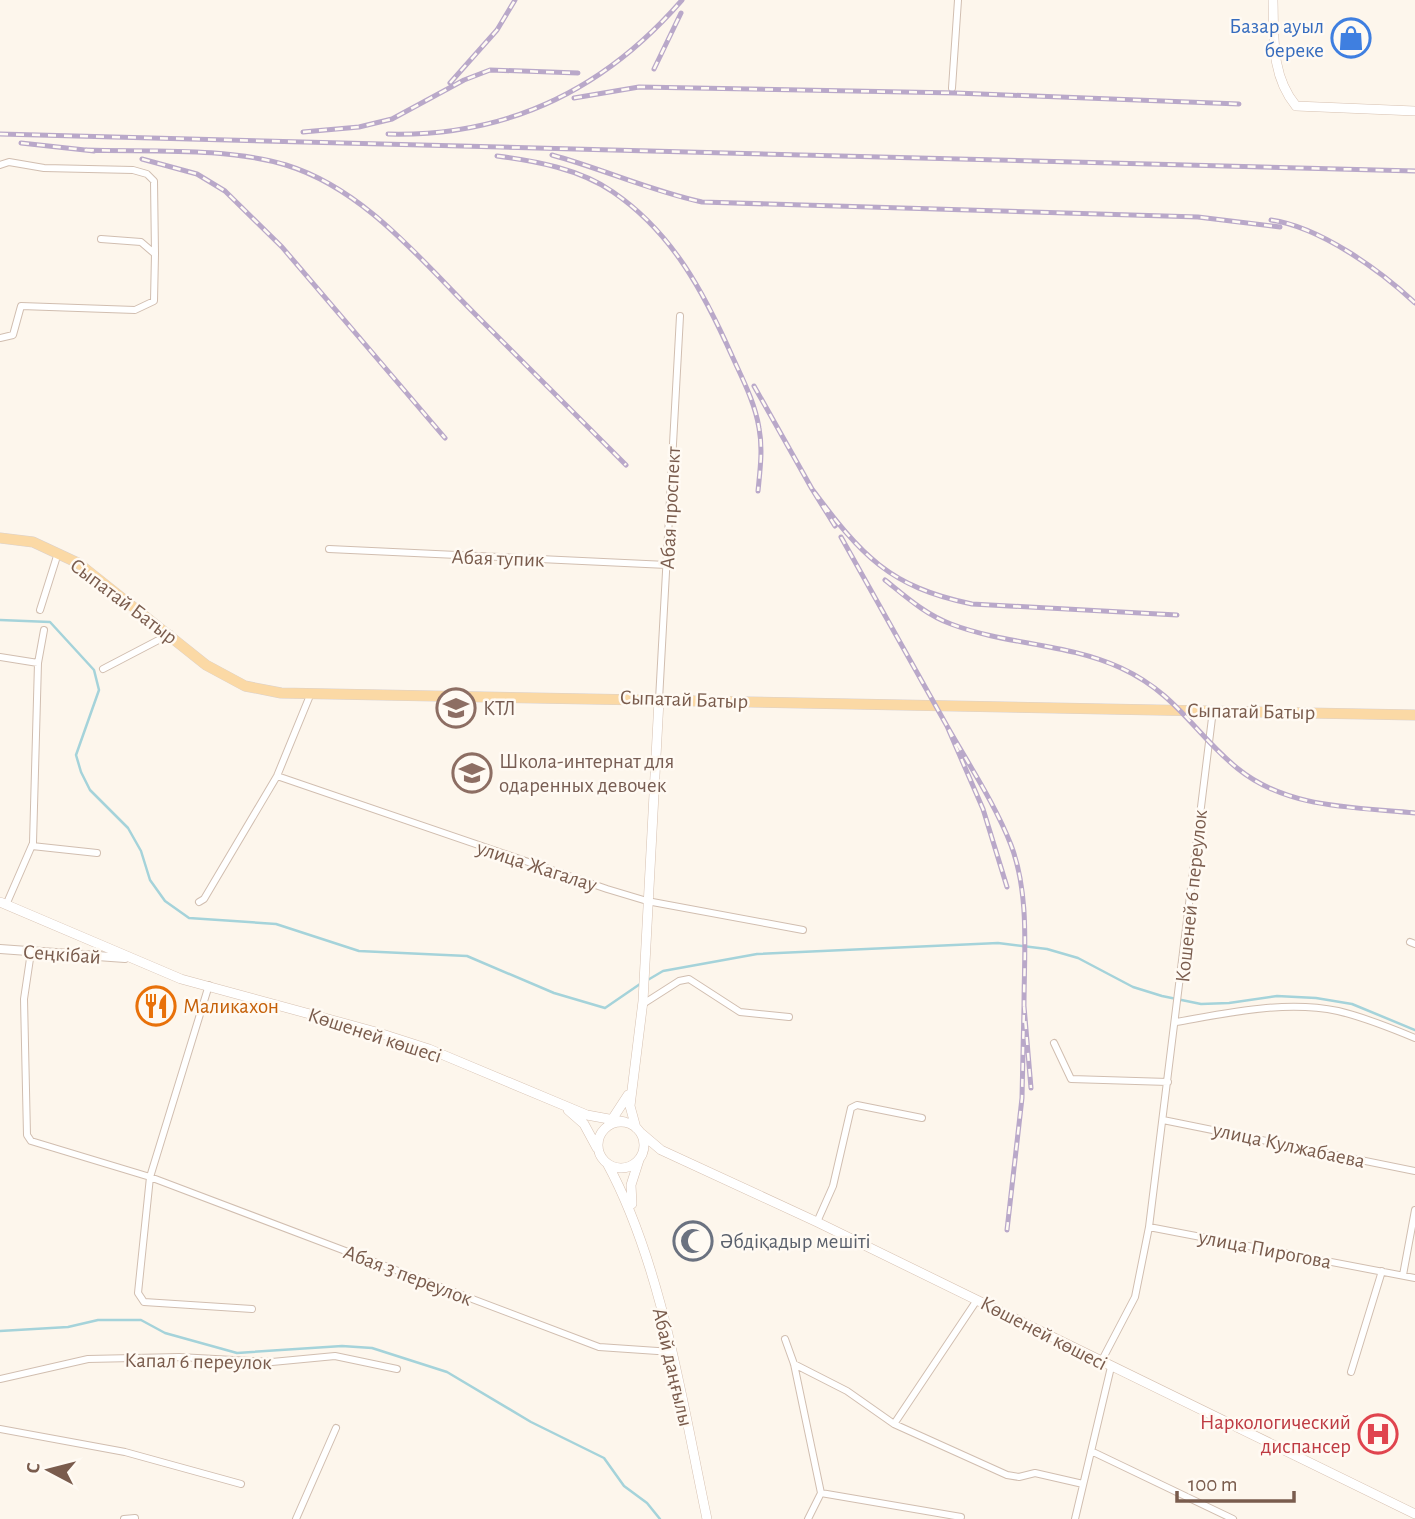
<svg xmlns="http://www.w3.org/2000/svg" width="1415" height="1519" font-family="'Alegreya Sans',sans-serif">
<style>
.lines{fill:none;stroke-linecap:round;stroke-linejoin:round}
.stream{stroke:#a5d3da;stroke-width:2.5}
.minor-casing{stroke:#d1beb0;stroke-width:8}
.tertiary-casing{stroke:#d1beb0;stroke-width:10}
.secondary-casing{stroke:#d6c0b0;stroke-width:10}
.primary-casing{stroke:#dad1cd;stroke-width:11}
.minor{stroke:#fff;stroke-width:6}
.tertiary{stroke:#fff;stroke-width:8}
.secondary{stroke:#fff;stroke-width:9}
.primary{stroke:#fbd9a5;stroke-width:10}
.rail-casing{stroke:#b9a8c9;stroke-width:5}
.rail{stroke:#fffaf3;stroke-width:2.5;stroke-dasharray:8;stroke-linecap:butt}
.labels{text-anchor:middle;stroke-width:5;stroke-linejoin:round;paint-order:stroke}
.shop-label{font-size:21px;fill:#366cbe;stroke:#fffaf3;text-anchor:end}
.street-label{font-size:21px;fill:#7a5c4d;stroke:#fffaf3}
.education-label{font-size:21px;fill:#785e54;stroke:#fffaf3;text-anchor:start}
.food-label{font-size:21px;fill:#c56008;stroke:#fffaf3;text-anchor:start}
.worship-label{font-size:21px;fill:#5b616d;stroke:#fffaf3;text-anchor:start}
.health-label{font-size:21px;fill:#be3a42;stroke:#fffaf3;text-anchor:end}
</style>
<rect width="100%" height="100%" fill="#fdf6ec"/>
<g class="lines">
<path class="stream" d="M 0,620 L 50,622 L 94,670 L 99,690 L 76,755 L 81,772 L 90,790 L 128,828 L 141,851 L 150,880 L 165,901 L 189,918 L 276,924 L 359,951 L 467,956 L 554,993 L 605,1008 L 640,984
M 646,981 L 663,971 L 757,954 L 998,943 L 1047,949 L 1078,958 L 1133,987 L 1162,996 L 1201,1004 L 1229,1003 L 1277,996 L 1316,998 L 1352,1004 L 1415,1030
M 0,1331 L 68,1327 L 98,1320 L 141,1320 L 165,1333 L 237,1353 L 342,1346 L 372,1348 L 447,1372 L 531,1422 L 604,1458 L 624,1486 L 647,1503 L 660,1519"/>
<g class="minor-casing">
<path id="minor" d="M 952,88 L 958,0
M 0,165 L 9,162 L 44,168 L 133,170 L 147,174 L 154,181 L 155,254
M 0,338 L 13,335 L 21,306 L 135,310 L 154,301 L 155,254 L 141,242 L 101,239
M 329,549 L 667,565
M 40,610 L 58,553
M 0,657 L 38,663
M 103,669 L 170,634
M 659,700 L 680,316
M 277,776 L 607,889 L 647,901 L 803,930
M 32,846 L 97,853
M 199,902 L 204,899 L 277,776 L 311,693
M 6,905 L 33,843 L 38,663 L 44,630
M 1410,942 L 1415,944
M 31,952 L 24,999 L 27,1135 L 31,1141 L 150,1177 L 599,1347 L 672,1352
M 209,985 L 150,1177 L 138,1293 L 144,1302 L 252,1309
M 643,1004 L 679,981 L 689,979 L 740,1012 L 789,1017
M 1176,1022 C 1228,1013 1285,1000 1338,1011 C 1363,1017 1391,1028 1415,1038
M 1054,1043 L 1071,1079 L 1168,1082
M 1163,1120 L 1415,1171
M 817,1222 L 833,1186 L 851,1108 L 857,1105 L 922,1118
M 1149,1227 L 1415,1278
M 1403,1275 L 1415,1210
M 785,1339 L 794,1364 L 821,1493 L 808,1519
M 1101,1362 L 1135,1297 L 1149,1227 L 1213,710
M 794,1364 L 847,1391 L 894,1424 L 1007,1475 L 1019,1477 L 1035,1473 L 1083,1484
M 1351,1372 L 1382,1271
M 0,1379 L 88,1359 L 179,1357 L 272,1362 L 335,1356 L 397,1369
M 894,1424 L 977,1300
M 0,1429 L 125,1452 L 241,1484
M 1091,1451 L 1233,1519
M 821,1493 L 961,1517
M 124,1519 L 135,1518
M 296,1519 L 336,1428
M 1075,1519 L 1111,1367"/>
</g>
<g class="tertiary-casing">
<path id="tertiary" d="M 0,949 L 125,958"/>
</g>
<g class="secondary-casing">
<path id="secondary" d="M 1273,0 C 1274,38 1271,76 1296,106 L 1415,111
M 0,902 L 181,979 L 376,1032 L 429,1049 L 587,1115 L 625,1122
M 568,1110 L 584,1124 L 597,1148
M 611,1121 L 628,1095
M598 1145a23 23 0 1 1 46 0a23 23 0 1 1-46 0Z
M 636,1128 L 630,1106 L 643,1001 L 659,700
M 641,1133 L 661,1150 L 817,1222 L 1415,1514
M 607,1163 C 662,1264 683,1406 707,1519
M 632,1204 L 631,1185 L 639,1160"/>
</g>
<g class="primary-casing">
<path id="primary" d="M 0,538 L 33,542 L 78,563 L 206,665 L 245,686 L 281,693 L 1415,715"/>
</g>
<use href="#minor" class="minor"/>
<use href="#tertiary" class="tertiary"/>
<use href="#secondary" class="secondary"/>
<use href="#primary" class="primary"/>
<g class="rail-casing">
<path id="rail" d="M 654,69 L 681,13
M 450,83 L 497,30 L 515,0
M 574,98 L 639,87 L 956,93 L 1239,104
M 303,132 L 359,127 L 392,119 L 464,80 L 490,70 L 578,73
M 0,134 L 1415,171
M 388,134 C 508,137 605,89 682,0
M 21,143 L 94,151
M 86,150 C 149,152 226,147 286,165 C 364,189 420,259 476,315 C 526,365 576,415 626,465
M 552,155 C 603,169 651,191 702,202 L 1198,217 L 1280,227
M 497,156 C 536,161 580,169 613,192 C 673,233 704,293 733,358 C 743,380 755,403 759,428 C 763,449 760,470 758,491
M 142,159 L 197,174 L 225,191 L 282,247 L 445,438
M 1271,220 C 1320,227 1380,270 1415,303
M 754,386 L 812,489
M 835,526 L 812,489 C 861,555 889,587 972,604 L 1177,615
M 841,537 L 947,726
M 885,580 C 905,596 926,615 951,624 C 1006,645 1067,643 1121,668 C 1177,694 1193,732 1237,768 C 1287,809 1354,807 1415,813
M 1007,887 L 983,809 L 947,726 C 969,765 995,804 1011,845 C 1030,895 1024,954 1024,1006
M 1007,1230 L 1022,1098 L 1024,1006 L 1031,1088"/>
</g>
<use href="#rail" class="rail"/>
</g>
<defs>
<g id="shop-ring" transform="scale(2.0125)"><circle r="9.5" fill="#fffaf3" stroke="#3f7fe0" stroke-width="1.5"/><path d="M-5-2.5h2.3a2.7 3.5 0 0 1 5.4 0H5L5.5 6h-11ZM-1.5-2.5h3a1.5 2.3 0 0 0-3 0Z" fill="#3f7fe0"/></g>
<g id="school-ring" transform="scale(2.0125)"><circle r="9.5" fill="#fffaf3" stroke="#8d6e63" stroke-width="1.5"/><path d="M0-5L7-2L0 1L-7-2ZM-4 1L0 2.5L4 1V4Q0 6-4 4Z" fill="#8d6e63"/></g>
<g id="restaurant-ring" transform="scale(2.0125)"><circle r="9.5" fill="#fffaf3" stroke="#e8710a" stroke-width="1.5"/><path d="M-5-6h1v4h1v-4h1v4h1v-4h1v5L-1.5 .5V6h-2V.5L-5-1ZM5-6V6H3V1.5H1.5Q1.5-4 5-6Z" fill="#e8710a"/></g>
<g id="mosque-ring" transform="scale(2.0125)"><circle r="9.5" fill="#fffaf3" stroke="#6b7280" stroke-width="1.5"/><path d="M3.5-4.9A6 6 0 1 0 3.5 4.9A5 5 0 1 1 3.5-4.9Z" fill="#6b7280"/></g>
<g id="hospital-ring" transform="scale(2.0125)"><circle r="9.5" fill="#fffaf3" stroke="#e0444e" stroke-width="1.5"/><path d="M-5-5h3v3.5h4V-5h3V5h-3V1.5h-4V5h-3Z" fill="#e0444e"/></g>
</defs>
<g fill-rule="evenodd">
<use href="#shop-ring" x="1351" y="38"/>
<use href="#school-ring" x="456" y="708"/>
<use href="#school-ring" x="472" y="773"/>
<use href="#restaurant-ring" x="156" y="1006"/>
<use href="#mosque-ring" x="693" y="1241"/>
<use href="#hospital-ring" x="1378" y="1434"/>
</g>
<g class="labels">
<g class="shop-label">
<text x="1324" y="33">Базар ауыл<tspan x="1324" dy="24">береке</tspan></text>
</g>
<g class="street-label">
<text transform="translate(670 508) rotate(-87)" y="7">Абая проспект</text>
<text transform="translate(498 558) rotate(2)" y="7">Абая тупик</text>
<text transform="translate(124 601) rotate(37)" y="7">Сыпатай Батыр</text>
<text transform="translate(684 699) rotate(2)" y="7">Сыпатай Батыр</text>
<text transform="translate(1251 711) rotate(1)" y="7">Сыпатай Батыр</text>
<text transform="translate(537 866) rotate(18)" y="7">улица Жагалау</text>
<text transform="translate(1191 896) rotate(-84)" y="7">Кошеней 6 переулок</text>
<text transform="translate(62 954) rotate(4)" y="7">Сеңкібай</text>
<text transform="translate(375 1035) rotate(18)" y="7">Көшеней көшесі</text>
<text transform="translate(1289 1145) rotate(12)" y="7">улица Кулжабаева</text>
<text transform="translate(1265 1249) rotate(11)" y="7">улица Пирогова</text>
<text transform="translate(408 1275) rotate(21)" y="7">Абая 3 переулок</text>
<text transform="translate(1044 1333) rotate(27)" y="7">Көшеней көшесі</text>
<text transform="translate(198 1361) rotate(1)" y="7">Капал 6 переулок</text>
<text transform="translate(673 1367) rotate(77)" y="7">Абай даңғылы</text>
</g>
<g class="education-label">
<text x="483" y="715">КТЛ</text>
<text x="499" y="768">Школа-интернат для<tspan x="499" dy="24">одаренных девочек</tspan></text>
</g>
<g class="food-label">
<text x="183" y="1013">Маликахон</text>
</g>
<g class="worship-label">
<text x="720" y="1248">Әбдіқадыр мешіті</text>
</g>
<g class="health-label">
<text x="1351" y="1429">Наркологический<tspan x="1351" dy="24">диспансер</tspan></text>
</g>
</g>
<g transform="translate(49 1470) rotate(277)" stroke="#fffaf3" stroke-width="5" paint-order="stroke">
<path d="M0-5L12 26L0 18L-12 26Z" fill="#7a5c4d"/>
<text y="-10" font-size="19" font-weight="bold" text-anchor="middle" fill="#7a5c4d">С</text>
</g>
<path d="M1177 1491v10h117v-10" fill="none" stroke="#7a5c4d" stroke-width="3.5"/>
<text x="1188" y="1491" font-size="21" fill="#7a5c4d" stroke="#fffaf3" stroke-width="5" paint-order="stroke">100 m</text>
</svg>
